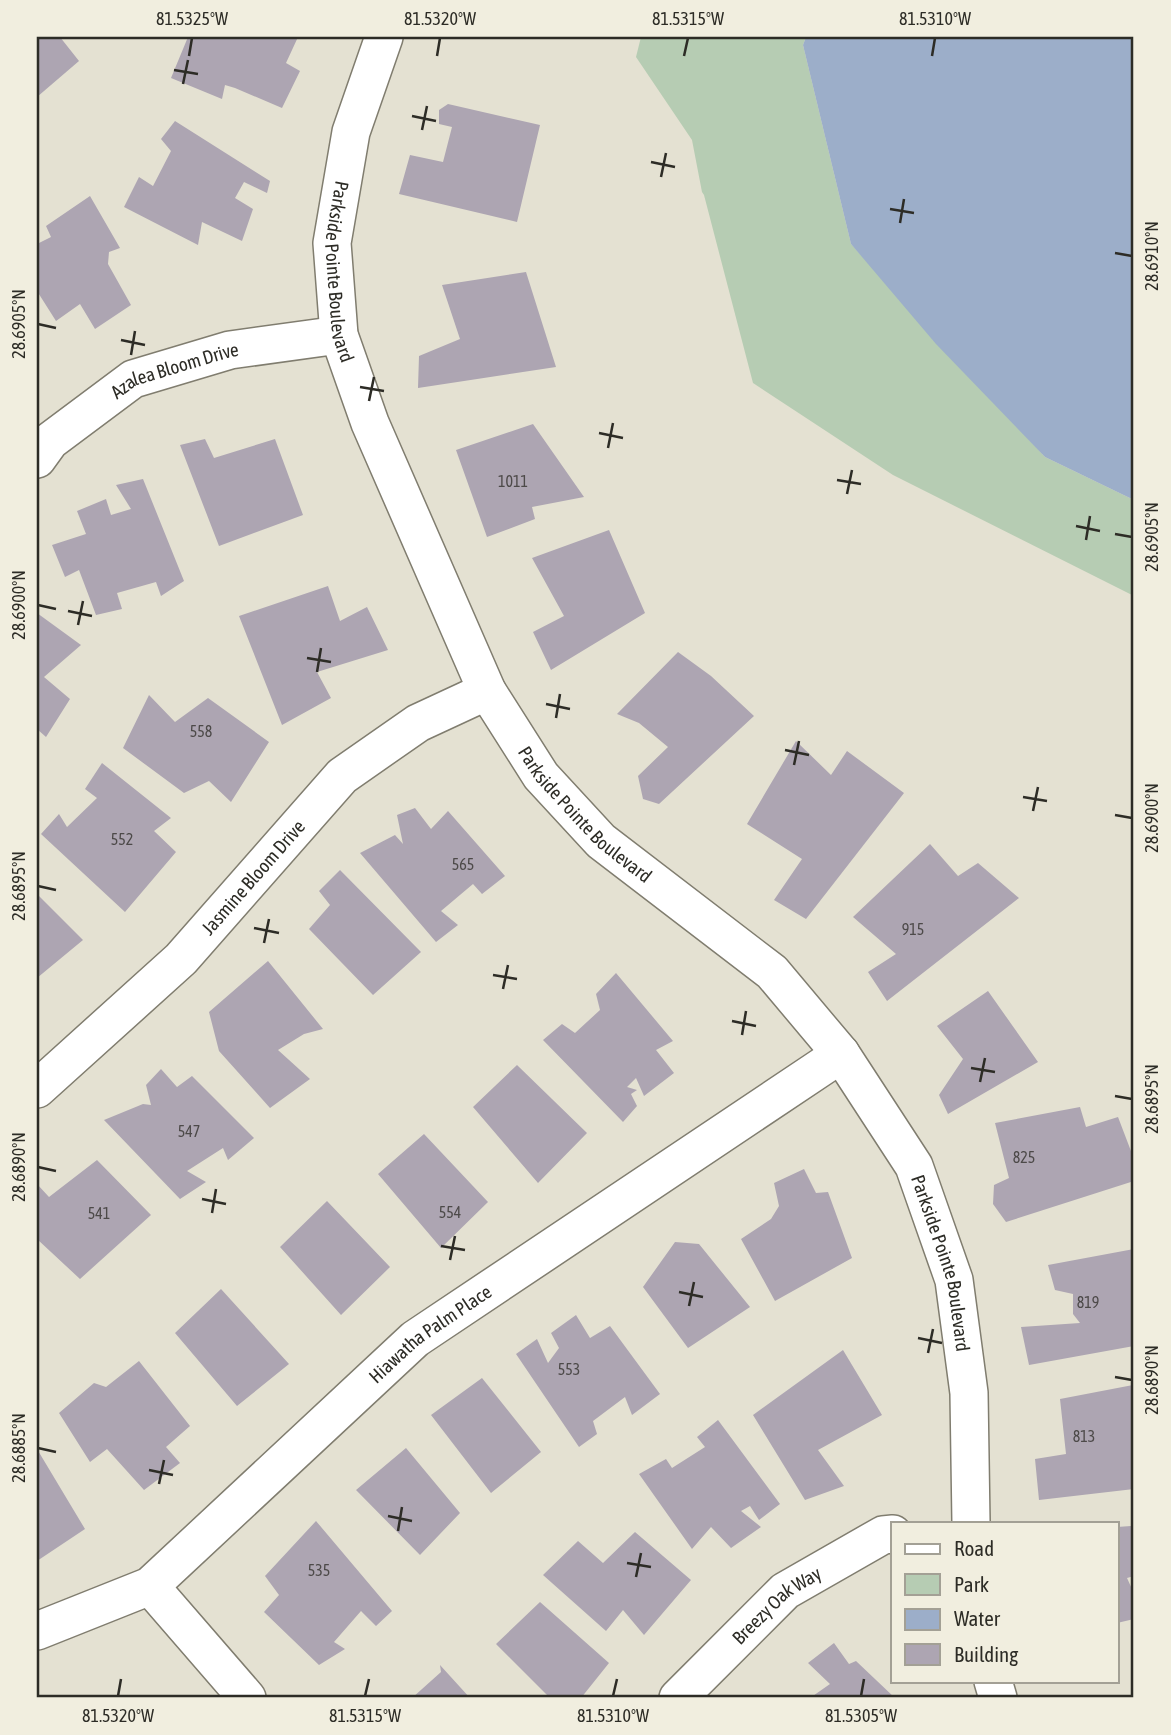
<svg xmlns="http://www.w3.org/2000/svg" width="1171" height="1735" font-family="'Asap Condensed',sans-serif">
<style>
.green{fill:#b6ccb3}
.water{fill:#9caec9}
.building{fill:#ada5b2}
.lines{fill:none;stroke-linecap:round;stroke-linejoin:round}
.minor-casing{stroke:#807d6f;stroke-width:40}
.minor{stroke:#fff;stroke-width:37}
.ticks{fill:none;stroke:#2d2c26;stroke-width:2.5}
.labels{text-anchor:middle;stroke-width:5;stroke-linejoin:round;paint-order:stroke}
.number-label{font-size:16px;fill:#4d4a49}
.street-label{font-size:19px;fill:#2d2c26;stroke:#f1eedf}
.neatline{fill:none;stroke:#2d2c26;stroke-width:2.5}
.ticks-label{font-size:18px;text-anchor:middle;fill:#2d2c26}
</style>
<rect width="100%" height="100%" fill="#e4e1d2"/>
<path class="green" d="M 641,37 L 806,37 L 803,45 L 851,244 L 1045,457 L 1134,500 L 1134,596 L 893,475 L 753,383 L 704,195 L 702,192 L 692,140 L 636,57 Z"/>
<path class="water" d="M 806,37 L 1134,37 L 1134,500 L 1045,457 L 936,344 L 851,244 L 803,45 Z"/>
<path class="building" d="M 37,37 L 60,37 L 79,61 L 37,97 Z
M 188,37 L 298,37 L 286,63 L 300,71 L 282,108 L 235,88 L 225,85 L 222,99 L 171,78 Z
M 448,104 L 540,125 L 517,222 L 399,194 L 410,155 L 443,162 L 452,127 L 439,124 L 439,110 Z
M 175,121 L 270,181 L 267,193 L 244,182 L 235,198 L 253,209 L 242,241 L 202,222 L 198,245 L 124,207 L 139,177 L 153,186 L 171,151 L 161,139 Z
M 90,196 L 120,248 L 109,252 L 108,264 L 131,305 L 95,329 L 80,304 L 56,321 L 37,291 L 37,244 L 51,237 L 46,226 Z
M 526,272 L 556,367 L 418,388 L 419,356 L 460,339 L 442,285 Z
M 533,424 L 584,497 L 532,507 L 535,519 L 487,537 L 456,450 Z
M 205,439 L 214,458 L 275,439 L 303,515 L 219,546 L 180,445 Z
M 143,479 L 184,581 L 161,596 L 156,582 L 117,593 L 122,609 L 96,615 L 79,570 L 65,577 L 52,545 L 86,534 L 77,511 L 106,499 L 111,515 L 131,509 L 116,485 Z
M 609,530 L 645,613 L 551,670 L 533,632 L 564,616 L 532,558 Z
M 328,586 L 340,621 L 367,607 L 388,650 L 317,672 L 331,698 L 282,725 L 239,616 Z
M 37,613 L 81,645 L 44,677 L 70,699 L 46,737 L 37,729 Z
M 678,652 L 711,676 L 754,716 L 659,804 L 643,799 L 638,776 L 668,747 L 639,723 L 617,714 Z
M 149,695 L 175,722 L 208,698 L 269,742 L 231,802 L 209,781 L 184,793 L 123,748 Z
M 796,741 L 831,775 L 847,751 L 904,793 L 806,919 L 774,900 L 802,859 L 747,824 Z
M 102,763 L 171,818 L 154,831 L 176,852 L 125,912 L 41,834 L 59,814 L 67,827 L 97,798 L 85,789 Z
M 415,808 L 431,829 L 448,811 L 505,876 L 482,894 L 473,884 L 441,911 L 458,925 L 436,942 L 360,853 L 395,835 L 403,844 L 397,815 Z
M 930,844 L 958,876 L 978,863 L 1019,898 L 887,1001 L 868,972 L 896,954 L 853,917 Z
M 340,870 L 421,952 L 373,995 L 309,929 L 330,905 L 319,891 Z
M 37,894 L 83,940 L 37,978 Z
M 268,961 L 323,1029 L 304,1034 L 278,1050 L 310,1079 L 270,1108 L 219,1051 L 209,1012 Z
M 616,973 L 673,1041 L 656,1050 L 674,1073 L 644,1096 L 636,1078 L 627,1087 L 637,1090 L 631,1094 L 637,1106 L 623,1122 L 543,1040 L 562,1024 L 575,1033 L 600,1010 L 596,994 Z
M 988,991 L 1038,1062 L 948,1114 L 939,1095 L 963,1059 L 937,1026 Z
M 517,1065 L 587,1133 L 538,1183 L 473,1107 Z
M 161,1069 L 177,1087 L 192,1076 L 254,1138 L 228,1160 L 223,1148 L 187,1171 L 206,1182 L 180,1199 L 104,1120 L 143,1104 L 151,1105 L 146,1085 Z
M 1080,1107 L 1086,1127 L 1118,1117 L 1134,1159 L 1134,1181 L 1006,1222 L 993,1204 L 994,1185 L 1009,1178 L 995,1123 Z
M 424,1134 L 488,1202 L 441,1248 L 378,1174 Z
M 97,1160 L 151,1215 L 80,1279 L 37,1239 L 37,1184 L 49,1197 Z
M 804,1169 L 816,1193 L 828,1192 L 852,1258 L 775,1301 L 741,1239 L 771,1219 L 779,1206 L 774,1183 Z
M 327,1201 L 390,1267 L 341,1315 L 280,1247 Z
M 675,1242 L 699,1244 L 750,1307 L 688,1348 L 643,1287 Z
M 1134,1249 L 1134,1346 L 1029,1365 L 1021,1327 L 1080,1323 L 1073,1314 L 1073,1294 L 1055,1290 L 1048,1265 Z
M 221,1289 L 289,1364 L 237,1406 L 175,1333 Z
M 576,1315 L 590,1338 L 610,1326 L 660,1394 L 632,1415 L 625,1397 L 593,1421 L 597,1434 L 579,1447 L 516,1354 L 537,1339 L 548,1363 L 559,1348 L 551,1333 Z
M 843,1350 L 882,1415 L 818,1450 L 844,1486 L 805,1500 L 753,1415 Z
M 139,1361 L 190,1426 L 166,1447 L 180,1463 L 144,1490 L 107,1449 L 90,1462 L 59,1413 L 94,1383 L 106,1387 Z
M 482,1378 L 541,1452 L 491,1493 L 431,1415 Z
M 1133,1385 L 1134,1489 L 1039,1500 L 1035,1459 L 1066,1454 L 1060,1399 Z
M 718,1420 L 780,1504 L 759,1520 L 750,1506 L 741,1511 L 761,1527 L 731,1548 L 711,1527 L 692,1549 L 639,1474 L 666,1459 L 672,1468 L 705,1447 L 697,1437 Z
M 406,1448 L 460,1513 L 420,1555 L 356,1490 Z
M 37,1449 L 85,1529 L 37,1561 Z
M 316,1521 L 392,1611 L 376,1626 L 361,1611 L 334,1642 L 345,1649 L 319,1665 L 264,1612 L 279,1595 L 265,1576 Z
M 1131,1526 L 1134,1540 L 1134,1576 L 1127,1578 L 1132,1589 L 1134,1589 L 1134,1619 L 1117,1623 L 1117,1527 Z
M 635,1532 L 691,1580 L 644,1635 L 623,1610 L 606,1631 L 543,1575 L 578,1541 L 603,1563 Z
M 540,1602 L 609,1663 L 581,1698 L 550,1698 L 496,1644 Z
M 834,1643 L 849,1664 L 856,1661 L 895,1698 L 810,1698 L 830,1684 L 808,1663 Z
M 440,1665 L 470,1698 L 412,1698 L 441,1672 Z"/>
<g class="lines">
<g class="minor-casing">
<g id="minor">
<path id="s1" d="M 384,37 L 351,132 L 332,243 L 339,335 L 370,423 L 487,691 L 541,776 L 601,841 L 772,972 L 841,1054 L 914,1166 L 954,1280 L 969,1393 L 971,1523"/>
<path id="s2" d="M 37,459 L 50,441 L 133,379 L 230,350 L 339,335"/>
<path id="s3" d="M 37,1089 L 181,959 L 342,776 L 418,723 L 487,691"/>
<path d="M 150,1586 L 247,1698"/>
<path id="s4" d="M 37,1631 L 150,1586 L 415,1339 L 841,1054"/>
<path d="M 993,1681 L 998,1698"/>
<path id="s5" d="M 678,1698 L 785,1591 L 883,1535 L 893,1534"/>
</g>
</g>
<use href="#minor" class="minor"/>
</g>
<path class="ticks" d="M 189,56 L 192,38M 437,56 L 440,38M 684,56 L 688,38M 932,56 L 935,38M 174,70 L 198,74M 183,84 L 188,60M 412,116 L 436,121M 422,130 L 427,106M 651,162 L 675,167M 661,177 L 666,153M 890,209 L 914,213M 900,223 L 904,199M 1115,253 L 1132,256M 38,324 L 56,328M 121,340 L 145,345M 131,355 L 135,331M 360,387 L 384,391M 369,401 L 374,377M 599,433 L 623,438M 608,448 L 613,423M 837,480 L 861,484M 847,494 L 852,470M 1076,526 L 1100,531M 1115,534 L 1132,537M 1086,540 L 1090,516M 38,605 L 56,609M 68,611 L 92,616M 78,625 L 83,601M 307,658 L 331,662M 317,672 L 321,648M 546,704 L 570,709M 556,718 L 560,694M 785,750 L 809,755M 794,765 L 799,741M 1023,797 L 1047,801M 1033,811 L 1038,787M 1115,815 L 1132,818M 38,886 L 56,890M 254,928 L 279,933M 264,943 L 269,919M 493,975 L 517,979M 503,989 L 508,965M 732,1021 L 756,1026M 742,1035 L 746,1011M 971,1068 L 995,1072M 980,1082 L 985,1058M 1115,1096 L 1132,1099M 38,1167 L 56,1171M 202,1199 L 226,1204M 212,1213 L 216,1189M 441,1246 L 465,1250M 450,1260 L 455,1236M 679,1292 L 703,1297M 689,1306 L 694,1282M 918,1338 L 942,1343M 928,1353 L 933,1329M 1115,1377 L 1132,1380M 38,1448 L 56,1452M 149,1470 L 173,1475M 159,1484 L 164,1460M 388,1516 L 412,1521M 398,1531 L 402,1507M 627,1563 L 651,1567M 636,1577 L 641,1553M 118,1696 L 121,1679M 365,1696 L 369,1679M 613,1696 L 617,1679M 861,1696 L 864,1679"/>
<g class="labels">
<g class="number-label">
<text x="513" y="487">1011</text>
<text x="201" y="737">558</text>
<text x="122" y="845">552</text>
<text x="463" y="870">565</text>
<text x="913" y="935">915</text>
<text x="189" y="1137">547</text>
<text x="1024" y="1163">825</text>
<text x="450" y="1218">554</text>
<text x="99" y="1219">541</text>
<text x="1088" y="1308">819</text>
<text x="569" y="1375">553</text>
<text x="1084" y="1442">813</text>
<text x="319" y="1576">535</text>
</g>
<g class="street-label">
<text dy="7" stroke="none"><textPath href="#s1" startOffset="242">Parkside Pointe Boulevard</textPath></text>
<text dy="7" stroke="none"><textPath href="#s2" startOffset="168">Azalea Bloom Drive</textPath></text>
<text dy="7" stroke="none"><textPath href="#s1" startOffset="850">Parkside Pointe Boulevard</textPath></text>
<text dy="7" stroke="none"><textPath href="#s3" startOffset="303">Jasmine Bloom Drive</textPath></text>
<text dy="7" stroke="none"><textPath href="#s1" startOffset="1438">Parkside Pointe Boulevard</textPath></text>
<text dy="7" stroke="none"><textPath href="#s4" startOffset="499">Hiawatha Palm Place</textPath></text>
<text dy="7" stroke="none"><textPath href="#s5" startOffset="136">Breezy Oak Way</textPath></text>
</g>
</g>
<rect width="1171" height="1735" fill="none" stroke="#f1eedf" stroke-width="77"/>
<rect x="891" y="1522" width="228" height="161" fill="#f1eedf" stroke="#a3a095" stroke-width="2"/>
<rect x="905" y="1544" width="35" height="10" fill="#ffffff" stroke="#a3a095" stroke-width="2"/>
<text x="954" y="1556" font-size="21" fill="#2d2c26">Road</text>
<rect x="905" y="1574" width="35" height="21" fill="#b6ccb3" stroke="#a3a095" stroke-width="2"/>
<text x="954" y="1592" font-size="21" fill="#2d2c26">Park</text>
<rect x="905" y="1609" width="35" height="21" fill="#9caec9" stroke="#a3a095" stroke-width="2"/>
<text x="954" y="1626" font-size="21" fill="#2d2c26">Water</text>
<rect x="905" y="1644" width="35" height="21" fill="#ada5b2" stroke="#a3a095" stroke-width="2"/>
<text x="954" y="1662" font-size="21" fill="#2d2c26">Building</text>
<rect x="38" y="38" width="1094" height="1658" class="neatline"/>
<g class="ticks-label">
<text x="192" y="25">81.5325°W</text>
<text x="440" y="25">81.5320°W</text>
<text x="688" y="25">81.5315°W</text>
<text x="935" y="25">81.5310°W</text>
<text transform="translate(1152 256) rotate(-90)" y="6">28.6910°N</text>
<text transform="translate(19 324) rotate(-90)" y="6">28.6905°N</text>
<text transform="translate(1152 537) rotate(-90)" y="6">28.6905°N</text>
<text transform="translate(19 605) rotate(-90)" y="6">28.6900°N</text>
<text transform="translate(1152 818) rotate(-90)" y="6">28.6900°N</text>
<text transform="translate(19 886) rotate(-90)" y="6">28.6895°N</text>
<text transform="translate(1152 1099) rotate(-90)" y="6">28.6895°N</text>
<text transform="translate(19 1167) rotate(-90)" y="6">28.6890°N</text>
<text transform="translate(1152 1380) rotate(-90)" y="6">28.6890°N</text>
<text transform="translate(19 1448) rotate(-90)" y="6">28.6885°N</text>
<text x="118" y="1722">81.5320°W</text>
<text x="365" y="1722">81.5315°W</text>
<text x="613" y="1722">81.5310°W</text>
<text x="861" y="1722">81.5305°W</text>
</g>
</svg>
